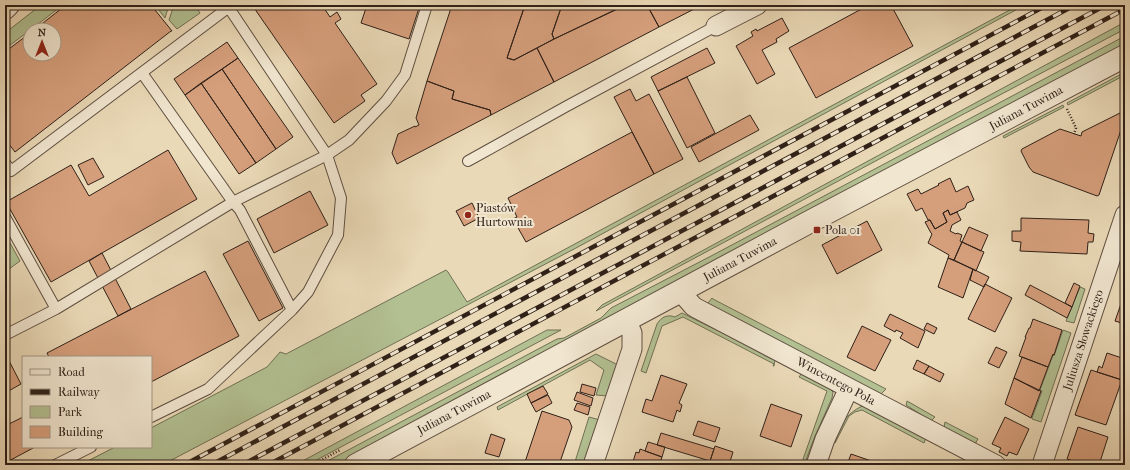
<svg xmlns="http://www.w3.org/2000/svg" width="1130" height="470" font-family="'IM FELL French Canon',serif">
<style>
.green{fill:#b2c092;stroke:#707055}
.building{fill:#d69f7c;stroke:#2f2018}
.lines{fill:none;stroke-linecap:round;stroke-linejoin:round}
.service-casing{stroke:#5e4e40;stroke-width:12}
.minor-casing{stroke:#5e4e40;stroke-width:21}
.tertiary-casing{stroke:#5e4e40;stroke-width:24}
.path{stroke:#2f2018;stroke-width:2.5;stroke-dasharray:1 2;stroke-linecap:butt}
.service{stroke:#f1e6d0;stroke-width:10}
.minor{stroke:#f1e6d0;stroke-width:19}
.tertiary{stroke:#f1e6d0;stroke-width:22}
.rail-casing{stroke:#2f2018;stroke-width:4.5}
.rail{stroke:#f1e6d0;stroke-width:3;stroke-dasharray:9;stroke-linecap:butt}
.poi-dot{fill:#8f2418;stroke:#f1e6d0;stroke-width:1.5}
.labels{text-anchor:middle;stroke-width:4;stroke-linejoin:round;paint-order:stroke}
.street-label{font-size:12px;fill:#2f2018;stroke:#f1e6d0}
.poi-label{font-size:12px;fill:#2f2018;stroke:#f1e6d0;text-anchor:start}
</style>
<rect width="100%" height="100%" fill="#ead9b7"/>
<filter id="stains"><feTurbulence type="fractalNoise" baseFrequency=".005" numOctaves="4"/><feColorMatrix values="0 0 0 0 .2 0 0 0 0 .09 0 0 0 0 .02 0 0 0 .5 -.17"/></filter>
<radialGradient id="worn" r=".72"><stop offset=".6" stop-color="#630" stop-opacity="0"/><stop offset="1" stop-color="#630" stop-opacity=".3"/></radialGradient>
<path class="green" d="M 41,5 L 63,5 L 5,49 L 5,33 Z
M 155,5 L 169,5 L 165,18 Z
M 174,5 L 195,5 L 200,13 L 177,29 L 169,20 Z
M 1019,5 L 1025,5 L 576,248 L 162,465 L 80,465 L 115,447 L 151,447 L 151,428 L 267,367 L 280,352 L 286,354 L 446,270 L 448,272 L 467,302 Z
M 1125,22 L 1125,29 L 939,127 L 596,311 L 602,305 Z
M 1125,36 L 1125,46 L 705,267 L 337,465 L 320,465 L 557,339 L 564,338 L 601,318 L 611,308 L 713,255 Z
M 1125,72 L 1125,75 L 1068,105 L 1067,103 Z
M 1063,105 L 1064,107 L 1004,138 L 1003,136 Z
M 5,234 L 20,261 L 5,272 L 5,257 L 10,253 L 5,247 Z
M 1080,287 L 1085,289 L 1074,323 L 1066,321 Z
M 712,298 L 713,299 L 886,389 L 880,395 L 710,306 L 708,303 Z
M 682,313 L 775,359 L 774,366 L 773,366 L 774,364 L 683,317 L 662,326 L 646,373 L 641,371 L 657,324 C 661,317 668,314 675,317 Z
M 547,330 L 561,330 L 307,465 L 295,465 Z
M 1063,330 L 1071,333 L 1041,422 L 1032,419 L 1032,418 L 1042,391 L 1040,390 L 1053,355 L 1054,356 Z
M 596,354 L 618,365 L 608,396 L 596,395 L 604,370 L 590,360 L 498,410 L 497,407 Z
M 802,373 L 829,388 L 833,392 L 832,398 L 815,436 L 804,465 L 801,465 L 827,391 L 799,377 Z
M 907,401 L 935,417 L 931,421 L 906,405 Z
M 862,406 L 867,407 L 926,438 L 924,443 L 862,410 L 855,412 L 849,416 L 835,443 C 840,424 845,415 862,406 Z
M 589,417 L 600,420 L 584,465 L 574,465 Z
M 945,422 L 978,439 L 975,444 L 944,427 Z"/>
<path class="building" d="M 66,5 L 151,5 L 172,31 L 171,31 L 15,152 L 5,139 L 5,52 L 30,33 L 30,54 L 54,54 L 54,30 L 34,30 Z
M 252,5 L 322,5 L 330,17 L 337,12 L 341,19 L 335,23 L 377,84 L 361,95 L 365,101 L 334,123 Z
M 367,5 L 420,5 L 409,39 L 361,23 Z
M 452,5 L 525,5 L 507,58 L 514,60 L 537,48 L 554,82 L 491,115 L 490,110 L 452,99 L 454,91 L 427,81 Z
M 525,5 L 562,5 L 552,34 L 554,39 L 514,60 L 507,58 Z
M 562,5 L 622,5 L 623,6 L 554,39 L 552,34 Z
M 626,5 L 647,5 L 659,27 L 554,82 L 537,48 L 554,39 Z
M 647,5 L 702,5 L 659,27 Z
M 869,5 L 891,5 L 913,46 L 816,98 L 789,48 Z
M 782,18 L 789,31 L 776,39 L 777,42 L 762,50 L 775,74 L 757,84 L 736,46 L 753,36 L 751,32 L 756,29 L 757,31 Z
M 227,42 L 238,58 L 185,95 L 174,79 Z
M 707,48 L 715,63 L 658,91 L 651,77 Z
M 238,58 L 293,137 L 276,149 L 222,69 Z
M 222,69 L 276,149 L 256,163 L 201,83 Z
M 687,77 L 715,133 L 687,148 L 658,91 Z
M 427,81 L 454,91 L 452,99 L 490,110 L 491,115 L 397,164 L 392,153 L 398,134 L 415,126 L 415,127 L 419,125 L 416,118 Z
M 201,83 L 256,163 L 239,174 L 185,95 Z
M 630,89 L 636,101 L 649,94 L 683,159 L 654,174 L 614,97 Z
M 1122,112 L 1125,114 L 1125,118 L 1099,195 L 1097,196 L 1033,172 L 1029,167 L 1021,151 L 1022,149 L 1060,129 L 1081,136 L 1082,132 Z
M 750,115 L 759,130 L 699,162 L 691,147 Z
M 632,132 L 654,174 L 526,242 L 513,219 L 517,217 L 508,198 Z
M 168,150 L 197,199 L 51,282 L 6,202 L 71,165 L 89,196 Z
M 93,158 L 104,177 L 88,185 L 78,165 Z
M 950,178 L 956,192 L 968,186 L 974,200 L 967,203 L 965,208 L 950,215 L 948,210 L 943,213 L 947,222 L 935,229 L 930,220 L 928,220 L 922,208 L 916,211 L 907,194 L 918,189 L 921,194 L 939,185 L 938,184 Z
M 310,191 L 328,225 L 274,253 L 257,219 Z
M 472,203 L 479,218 L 464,226 L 456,211 Z
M 948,210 L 950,215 L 957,212 L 961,220 L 952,225 L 950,231 L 956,234 L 957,233 L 962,235 L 960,241 L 962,242 L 954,260 L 948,258 L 949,255 L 928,243 L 932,234 L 931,233 L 925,222 L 930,220 L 935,229 L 947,222 L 943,213 Z
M 1021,218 L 1089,220 L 1088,233 L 1094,234 L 1093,242 L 1088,242 L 1087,254 L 1020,251 L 1021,242 L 1012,241 L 1012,231 L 1021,231 Z
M 867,221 L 882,250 L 837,274 L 822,245 Z
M 969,227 L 988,235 L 981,251 L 962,242 Z
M 248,241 L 283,308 L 259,321 L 223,254 Z
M 962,242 L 984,252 L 976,271 L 954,260 Z
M 102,253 L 131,309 L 118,316 L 89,261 Z
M 948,258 L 973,269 L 963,298 L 938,287 Z
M 973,269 L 989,277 L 984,287 L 970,280 Z
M 205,271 L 239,336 L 151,382 L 151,357 L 49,357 L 47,353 Z
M 1074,283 L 1080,286 L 1072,307 L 1065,303 Z
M 985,284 L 1012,298 L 995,332 L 968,319 Z
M 1030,285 L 1072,307 L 1067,318 L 1025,295 Z
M 1122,301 L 1125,302 L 1125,324 L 1115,321 Z
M 890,314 L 925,331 L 918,348 L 900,338 L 903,333 L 896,330 L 895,332 L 884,326 Z
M 1033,319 L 1062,330 L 1054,355 L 1053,354 L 1048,367 L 1019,356 L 1026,337 L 1025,337 L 1029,328 L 1030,328 Z
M 927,323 L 937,328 L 934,334 L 924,329 Z
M 862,326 L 891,340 L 875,371 L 847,357 Z
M 996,347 L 1007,352 L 999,368 L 988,363 Z
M 5,353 L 21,384 L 5,393 Z
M 1107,353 L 1125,359 L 1125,372 L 1124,372 L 1122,380 L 1097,372 L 1099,366 L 1102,368 Z
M 1022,357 L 1048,367 L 1039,391 L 1014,378 Z
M 917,360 L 929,366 L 924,374 L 913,369 Z
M 929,366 L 944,374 L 940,382 L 924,374 Z
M 1091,370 L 1122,380 L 1106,425 L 1075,415 Z
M 661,375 L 687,384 L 679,403 L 682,405 L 680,412 L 677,410 L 673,422 L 642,412 L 646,399 L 652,401 Z
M 1014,378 L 1041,391 L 1031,418 L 1005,404 Z
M 582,384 L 596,388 L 594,396 L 580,392 Z
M 543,386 L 548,394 L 531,403 L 527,394 Z
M 577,392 L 593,398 L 591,406 L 574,400 Z
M 548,395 L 552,403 L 536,412 L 531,403 Z
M 577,403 L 590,407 L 588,415 L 574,410 Z
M 771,404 L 802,415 L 791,447 L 760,436 Z
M 542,411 L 569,420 L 572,427 L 559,465 L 524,465 Z
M 23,417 L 23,447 L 35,447 L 5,463 L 5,426 Z
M 1005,417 L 1029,429 L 1017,455 L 1009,452 L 1007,456 L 999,452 L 1001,448 L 992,444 Z
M 698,421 L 720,428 L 715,442 L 693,435 Z
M 1078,427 L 1108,437 L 1099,465 L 1085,465 L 1067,459 Z
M 661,433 L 714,449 L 710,461 L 657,445 Z
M 491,434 L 505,439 L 499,457 L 485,453 Z
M 648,442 L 665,447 L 662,457 L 645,451 Z
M 715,446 L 733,452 L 729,465 L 721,465 L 710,461 Z
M 640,449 L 662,457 L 661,460 L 666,462 L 665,465 L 632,465 L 636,452 L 639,453 Z
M 851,454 L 880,464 L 879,465 L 847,465 Z
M 710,461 L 721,465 L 709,465 Z"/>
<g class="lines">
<g class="service-casing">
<path id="service" d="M 142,73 L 233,202 L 240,210 L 292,310
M 468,161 L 567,106 L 716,26
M 5,163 L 11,171 L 229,7
M 5,217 L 56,309
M 5,335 L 56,309 L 233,202 L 327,155 L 349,140 L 386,101 L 405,75 L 427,5
M 151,417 L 208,389 L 292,310 L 308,292 L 338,235 L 341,198 L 327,155 L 227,5
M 55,465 L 91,447"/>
</g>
<g class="minor-casing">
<path id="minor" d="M 716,26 L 757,5
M 680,291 L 693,306 L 696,308 L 996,465
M 593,465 L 632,349 L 632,333 L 626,320
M 816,465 L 825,439 L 849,388
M 1042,465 L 1125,215"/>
</g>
<g class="tertiary-casing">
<path id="tertiary" d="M 5,8 L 8,5
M 356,465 L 813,220 L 1125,56"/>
</g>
<path class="path" d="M 29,9 L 34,5
M 1067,109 L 1076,128 L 1074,134
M 312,465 L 340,450"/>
<use href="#service" class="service"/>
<use href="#minor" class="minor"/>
<use href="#tertiary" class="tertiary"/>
<g class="rail-casing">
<path id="rail" d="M 184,465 L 1047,5
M 211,465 L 1075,5
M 242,465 L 1106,5
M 268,465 L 1125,9"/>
</g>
<use href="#rail" class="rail"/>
</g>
<g class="poi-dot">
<circle cx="468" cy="215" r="4"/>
<rect x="813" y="226" width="8" height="8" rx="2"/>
</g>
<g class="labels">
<g class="street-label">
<text transform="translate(1026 108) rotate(-28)" y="4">Juliana Tuwima</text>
<text transform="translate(740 259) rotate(-28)" y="4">Juliana Tuwima</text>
<text transform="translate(1083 340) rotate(-72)" y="4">Juliusza Słowackiego</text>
<text transform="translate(836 381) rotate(28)" y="4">Wincentego Pola</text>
<text transform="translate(454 412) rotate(-28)" y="4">Juliana Tuwima</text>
</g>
<g class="poi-label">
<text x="476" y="212">Piastów<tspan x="476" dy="14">Hurtownia</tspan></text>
<text x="825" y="234">Pola 01</text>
</g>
</g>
<rect width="1130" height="470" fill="none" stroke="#ead9b7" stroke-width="20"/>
<rect x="6" y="6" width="1118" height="458" fill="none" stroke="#2f2018" stroke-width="2"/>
<rect x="10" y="10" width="1110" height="450" fill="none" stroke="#2f2018"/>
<rect x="22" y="356" width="130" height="92" fill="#f1e6d0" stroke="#a39786"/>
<rect x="30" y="369" width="20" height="6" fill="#f1e6d0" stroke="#a39786"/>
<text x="58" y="376" font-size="12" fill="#2f2018">Road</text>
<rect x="30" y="389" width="20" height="6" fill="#2f2018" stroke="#a39786"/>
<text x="58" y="396" font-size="12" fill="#2f2018">Railway</text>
<rect x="30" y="406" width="20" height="12" fill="#b2c092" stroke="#a39786"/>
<text x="58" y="416" font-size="12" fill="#2f2018">Park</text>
<rect x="30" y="426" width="20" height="12" fill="#d69f7c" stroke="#a39786"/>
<text x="58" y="436" font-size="12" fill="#2f2018">Building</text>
<g transform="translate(42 42)"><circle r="19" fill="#f1e6d0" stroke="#a39786"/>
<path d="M0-3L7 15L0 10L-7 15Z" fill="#8f2418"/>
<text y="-6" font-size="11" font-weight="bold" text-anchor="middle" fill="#2f2018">N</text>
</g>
<rect width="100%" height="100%" filter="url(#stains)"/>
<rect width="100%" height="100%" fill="url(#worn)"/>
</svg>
